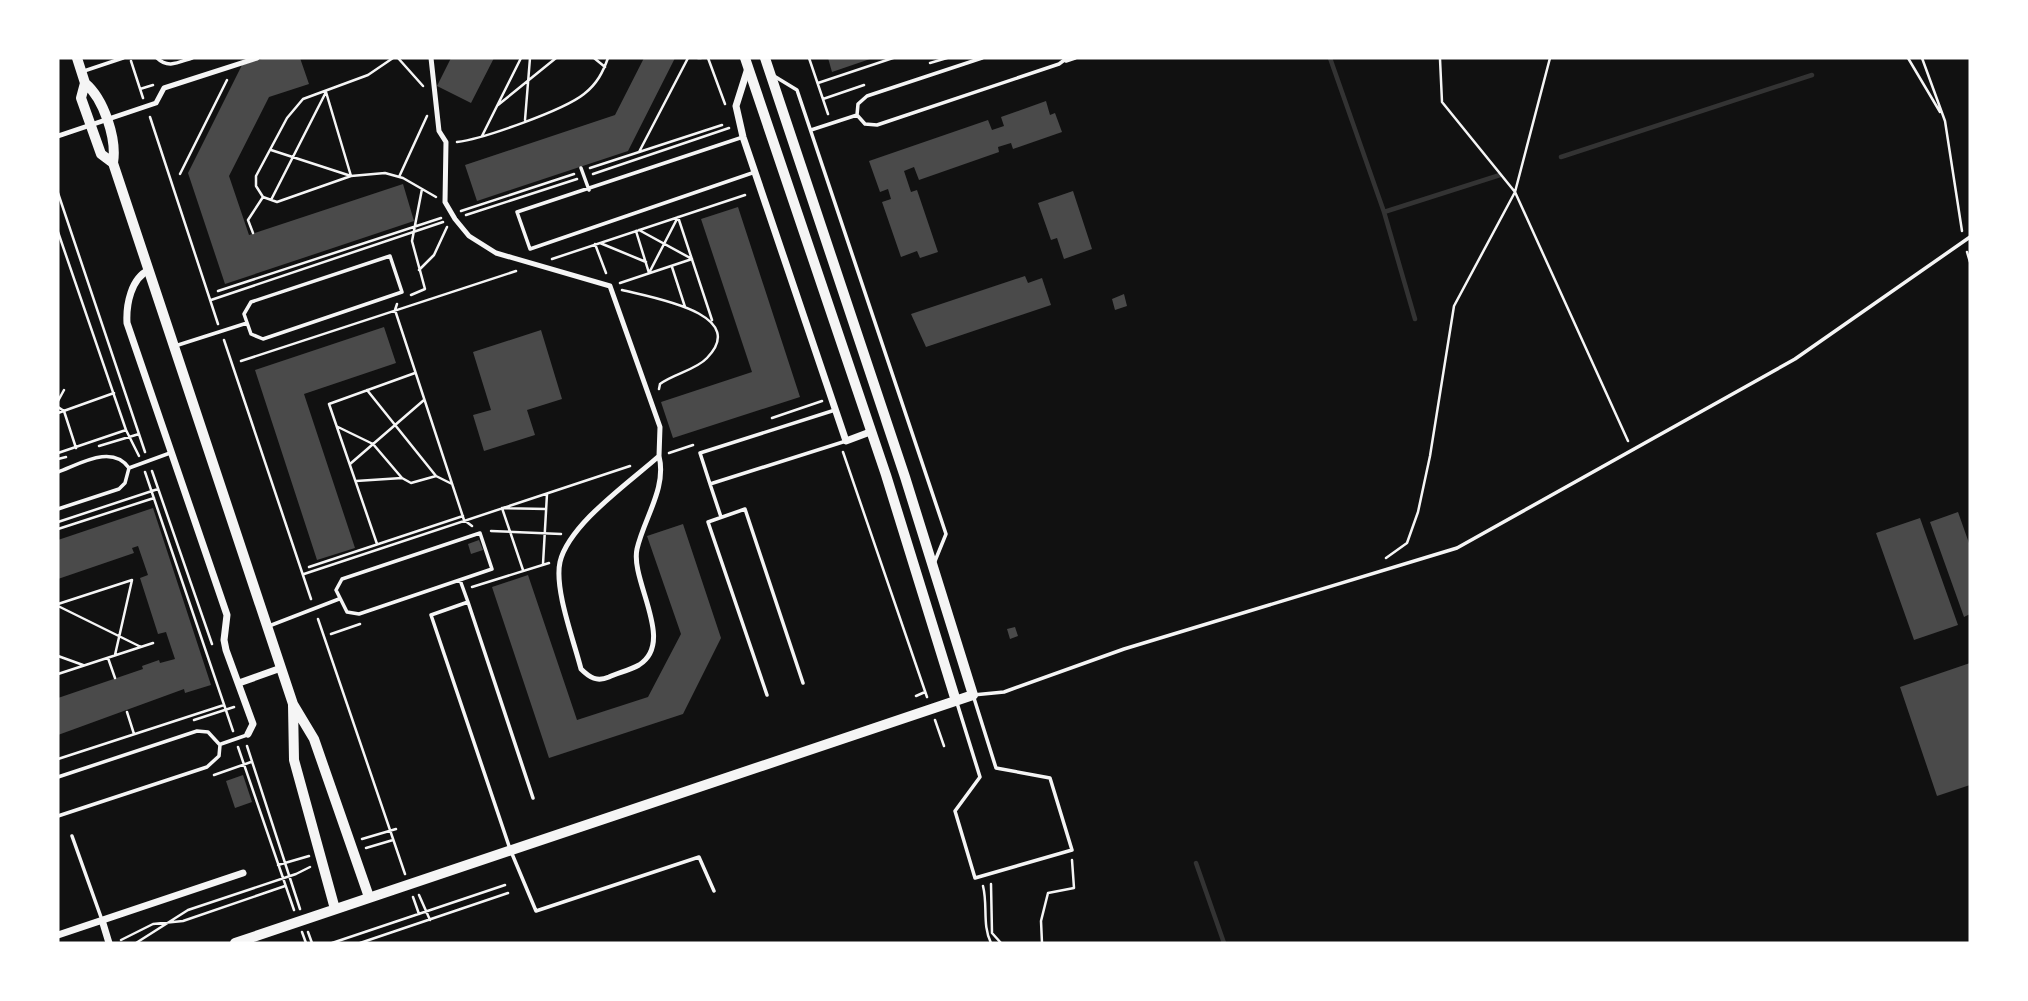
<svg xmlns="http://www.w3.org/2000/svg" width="2028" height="1001" font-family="'Sofia Sans Condensed',sans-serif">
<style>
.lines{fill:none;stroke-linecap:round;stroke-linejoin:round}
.stream{stroke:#333;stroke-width:4.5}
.building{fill:#4a4a4a}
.path{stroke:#f5f5f5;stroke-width:2.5}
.service{stroke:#f5f5f5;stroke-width:3.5}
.pedestrian{stroke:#f5f5f5;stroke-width:5}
.minor{stroke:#f5f5f5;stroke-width:7}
.tertiary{stroke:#f5f5f5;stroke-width:10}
</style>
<rect width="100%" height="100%" fill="#111"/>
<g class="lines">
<path class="stream" d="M 1330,58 L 1384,212 L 1415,319
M 1561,157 L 1812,75
M 1384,212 L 1500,175
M 1196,863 L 1224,943"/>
</g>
<path class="building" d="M 265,58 L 300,58 L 309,84 L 269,97 L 229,176 L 249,235 L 403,184 L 414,221 L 225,284 L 188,173 L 242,65 Z
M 451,58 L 494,58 L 471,103 L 437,86 Z
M 644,58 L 675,58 L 628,151 L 477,201 L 465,165 L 615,115 Z
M 828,58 L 873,58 L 832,72 Z
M 1046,101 L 1050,115 L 1055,113 L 1062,132 L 1013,149 L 1011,143 L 998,147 L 999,152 L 919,180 L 914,167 L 904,171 L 911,192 L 917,190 L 938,252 L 920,258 L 917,251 L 901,257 L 882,202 L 891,199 L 888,189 L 880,192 L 869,161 L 988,120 L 992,130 L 1004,126 L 1001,117 Z
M 1073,191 L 1092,249 L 1064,259 L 1057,238 L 1051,240 L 1038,203 Z
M 738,207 L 800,397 L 673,438 L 661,402 L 752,372 L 701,219 Z
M 1025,276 L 1028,283 L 1042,278 L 1051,305 L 926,347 L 911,314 Z
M 1124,294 L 1127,306 L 1115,310 L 1112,299 Z
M 384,327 L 396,363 L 304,394 L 355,548 L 317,560 L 255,370 Z
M 541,330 L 562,399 L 527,410 L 535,435 L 484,451 L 473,415 L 491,410 L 473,352 Z
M 153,508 L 211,685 L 185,693 L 184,689 L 58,735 L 58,698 L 143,669 L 142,666 L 159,660 L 160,663 L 175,659 L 166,632 L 158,634 L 140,578 L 148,575 L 138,546 L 132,548 L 134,553 L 58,579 L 58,540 Z
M 1958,512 L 1970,546 L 1970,614 L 1964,617 L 1930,522 Z
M 1920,518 L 1958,625 L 1914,640 L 1876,533 Z
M 683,524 L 721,638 L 683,714 L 549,758 L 492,587 L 528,575 L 577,720 L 648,697 L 681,634 L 647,536 Z
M 479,540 L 483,550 L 471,554 L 468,544 Z
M 1015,627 L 1018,636 L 1010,639 L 1007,629 Z
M 1970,663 L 1970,785 L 1937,796 L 1900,687 Z
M 243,775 L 252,802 L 235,808 L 226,781 Z"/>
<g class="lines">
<path class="path" d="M 393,58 L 368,75 L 303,99 L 287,118 L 256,176 L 256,186 L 263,197 L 277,202 L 351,176 L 385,173 L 403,178 L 436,197
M 398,58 L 423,86
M 594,58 L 605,67
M 698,58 L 701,58
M 708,58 L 725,104
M 809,58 L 828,114
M 1908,58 L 1940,112
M 1922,58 L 1945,121 L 1962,231
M 1440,59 L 1442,102 L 1515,192 L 1628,441
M 131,61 L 143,98
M 930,63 L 947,58
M 818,83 L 893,58
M 140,89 L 153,85
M 326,92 L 351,176
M 823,99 L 864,85
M 498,105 L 556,58
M 150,117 L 218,324
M 525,120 L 530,58
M 482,136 L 521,58
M 457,142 C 483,139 564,110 584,94 C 597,84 603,72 608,58
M 271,150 L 351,176
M 639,152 L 688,58
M 590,168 L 722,125
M 180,174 L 227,80
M 593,174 L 729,128
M 399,177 L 427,116
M 58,193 L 145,452
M 271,200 L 326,92
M 461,211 L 574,174
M 466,215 L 577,179
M 636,231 L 649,273
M 58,232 L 126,430 L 139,456
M 253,233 L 248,220 L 263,197
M 600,243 L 646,262
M 595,244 L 606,273
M 1967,252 L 1970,262
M 552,259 L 745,195
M 672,267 L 685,307
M 419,270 L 434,255 L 447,227
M 649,273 L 678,217 L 712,320
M 620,283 L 692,259 L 639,230
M 622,290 C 649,297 751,313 707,358 C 696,370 673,374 660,384 L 659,389
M 218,291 L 441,218
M 411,295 L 425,289 L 412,241 L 422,189
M 211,300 L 443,222
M 397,304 L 395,310 L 464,520 L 472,526
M 224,340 L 311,599
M 241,361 L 516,271
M 367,390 L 436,476 L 452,484
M 58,401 L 64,390
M 58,407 L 64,411 L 76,448
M 58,413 L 114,393
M 772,418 L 822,401
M 338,427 L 373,444 L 402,478
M 99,446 L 139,434
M 843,452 L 927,697
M 58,453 L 126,430
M 669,453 L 693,445
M 58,459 L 66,457
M 350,464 L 424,400
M 152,471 L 212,644
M 145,472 L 233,731
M 356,481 L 402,478 L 411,483 L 436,476
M 58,522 L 158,489
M 58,529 L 154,498
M 491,531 L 561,534
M 377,544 L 329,404 L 415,373
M 1386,558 L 1407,543 L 1418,512 L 1430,456 L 1454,306 L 1515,192 L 1550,58
M 543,564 L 547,494
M 309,567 L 463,516
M 523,570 L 502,508 L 546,509
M 304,574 L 630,466
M 472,587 L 549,563
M 58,604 L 132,580 L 115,655
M 58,606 L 141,647
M 318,619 L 405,874
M 331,634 L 360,624
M 58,656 L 83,665
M 108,658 L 115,678
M 58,674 L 153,643
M 916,696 L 925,692
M 127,712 L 134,734
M 194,720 L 234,707
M 935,720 L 944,746
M 247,746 L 300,909
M 238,747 L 294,910
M 58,759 L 224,705
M 214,775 L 251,762
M 362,839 L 396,829
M 366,848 L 393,840
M 278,865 L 309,856
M 991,884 L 992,933 L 1001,943
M 983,886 C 988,906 982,925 991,943
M 419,895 L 430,920
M 413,897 L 419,914
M 302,932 L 306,943
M 308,932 L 312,943
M 121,940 L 153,924 L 183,921 L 285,886
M 136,943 L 188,910 L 296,874 L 310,867
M 332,943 L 505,885
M 360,943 L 508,893
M 1042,943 L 1041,921 L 1048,893 L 1074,888 L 1072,860"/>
<path class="service" d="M 157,58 C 168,69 179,62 192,58
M 982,58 L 867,96 L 858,104 L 857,115 L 865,124 L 877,125 L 1059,64 L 1067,58
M 1066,61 L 1075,58
M 84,71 L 123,58
M 774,76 L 797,90 L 946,534 L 935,561
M 811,130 L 857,115
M 743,137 L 517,212 L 530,249 L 755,172
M 581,168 L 589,190
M 390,256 L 402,292 L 263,339 L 251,334 L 244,314 L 251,302 Z
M 175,346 L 247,323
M 835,410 L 700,453 L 710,484 L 846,441
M 129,468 L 170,453
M 58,472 C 80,464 112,444 129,468 L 125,483 L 119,489 L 58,509
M 710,484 L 721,517
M 480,533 L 492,569 L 359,614 L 347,612 L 336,590 L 342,579 Z
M 460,580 L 468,602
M 269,626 L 339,599
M 767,695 L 708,522 L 745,509 L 803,683
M 957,703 L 980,777 L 955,811 L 975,878 L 1072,850 L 1050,778 L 996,768 L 973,695 L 1004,692 L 1124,649 L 1457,548 L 1795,359 L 1970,237
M 221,744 L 247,735
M 58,777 L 197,731 L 208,732 L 220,745 L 219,756 L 207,767 L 58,816
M 533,798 L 468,602 L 431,615 L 510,849 L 536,911 L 699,857 L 714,891
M 72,836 L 102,920"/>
<path class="pedestrian" d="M 431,58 L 439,131 L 446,142 L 445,202 L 455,219 L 469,236 L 496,253 L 610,286 L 660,427 L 659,456
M 58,136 L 156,103 L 164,88 L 257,58
M 659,456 C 667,488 644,518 637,549 C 630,581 676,642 639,665 C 630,670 618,673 609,677 C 597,682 590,678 581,669 C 574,641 554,589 560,562 C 569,524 630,482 659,456 Z"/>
<path class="minor" d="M 748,68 L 736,106 L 743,137 L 846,441 L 870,432
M 149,270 C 131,278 126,305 127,323 L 227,615 L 224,640 L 226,650 L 253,724 L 248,734
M 239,683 L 281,668
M 102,920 L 109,943
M 58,935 L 243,873"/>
<path class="tertiary" d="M 77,58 L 85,83 L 81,98 L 101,154 L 113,163
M 745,58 L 886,475 L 956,701
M 85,83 C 104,99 117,139 113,163 L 293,704 L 314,739 L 369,897
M 293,705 L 294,760 L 335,909
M 235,943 L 973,695 L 905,477 L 765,58"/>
</g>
<rect width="2028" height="1001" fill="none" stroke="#ffffff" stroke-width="119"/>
</svg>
